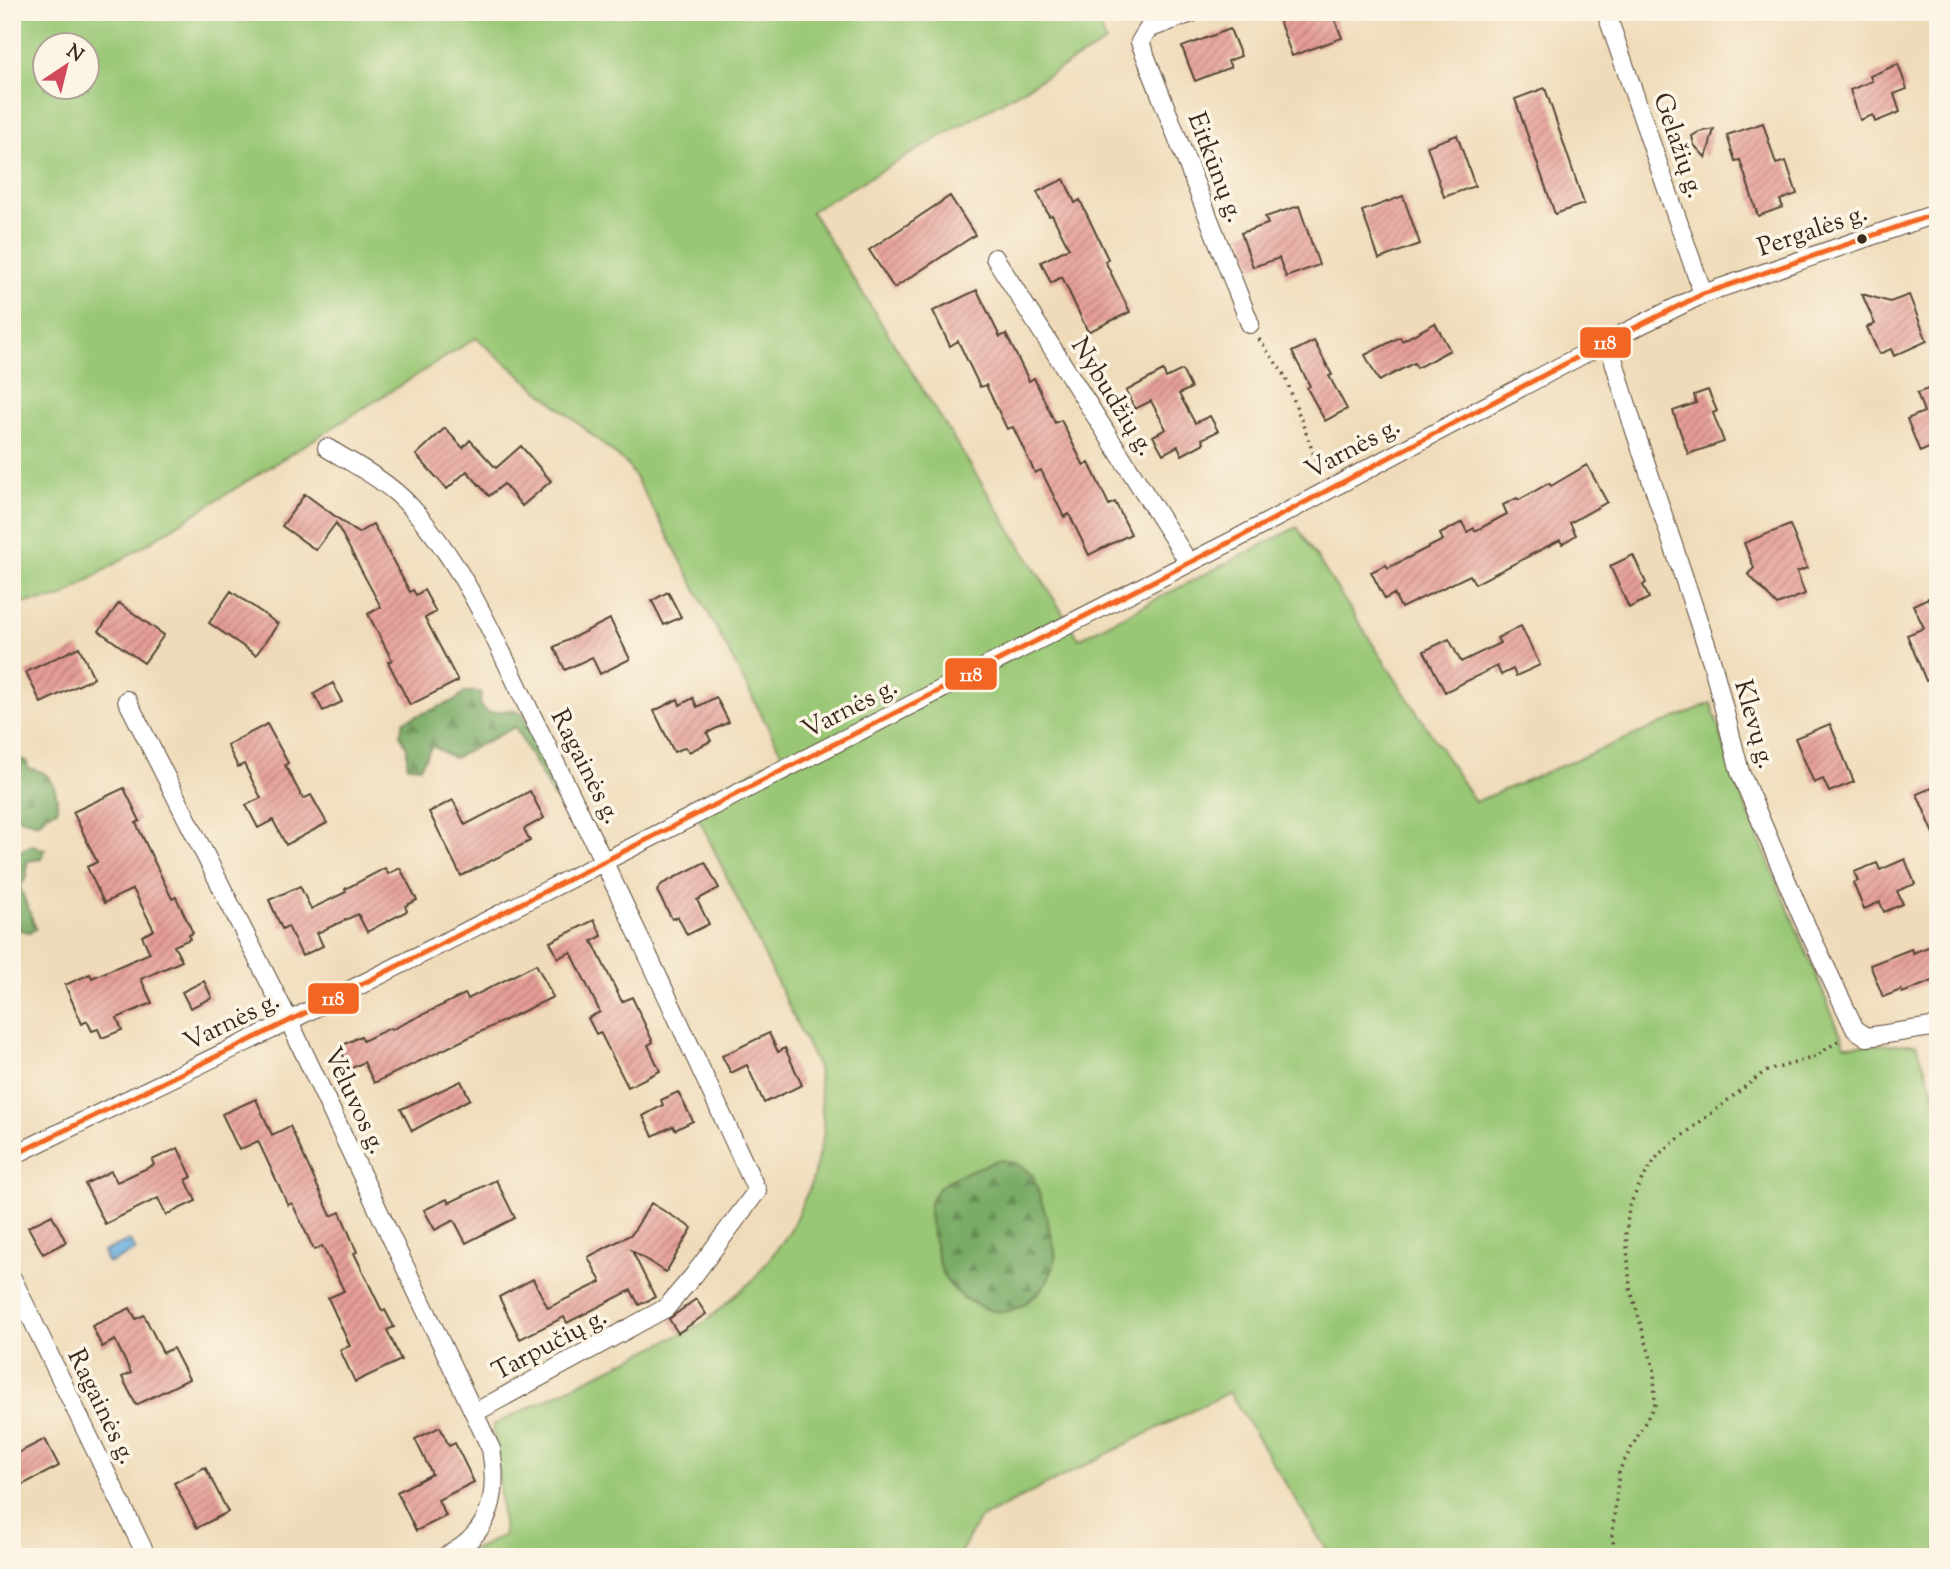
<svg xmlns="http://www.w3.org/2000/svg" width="1950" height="1569" font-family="'Sorts Mill Goudy',serif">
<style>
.grass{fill:#99c775;stroke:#6a784a;stroke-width:2;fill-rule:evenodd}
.forest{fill:url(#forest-firs);stroke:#5a6b42;stroke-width:2}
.water{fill:url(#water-ripples);stroke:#526c7e;stroke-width:2}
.building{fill:url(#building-hatch)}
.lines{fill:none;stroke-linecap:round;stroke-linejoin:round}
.street-casing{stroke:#564535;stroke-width:20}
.path{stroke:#564535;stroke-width:3.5;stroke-dasharray:2 5;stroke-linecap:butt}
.street{stroke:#fff;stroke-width:18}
.bus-1-casing{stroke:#fcf5e5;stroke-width:10}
.bus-1{stroke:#f26522;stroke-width:5}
.bus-dot{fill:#3b2a1e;stroke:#fcf5e5;stroke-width:2.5}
.labels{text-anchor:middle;stroke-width:7;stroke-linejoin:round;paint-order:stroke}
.street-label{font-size:26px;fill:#3b2a1e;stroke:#fcf5e5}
.line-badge{stroke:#fcf5e5;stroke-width:2.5}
.badge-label{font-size:19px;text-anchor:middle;font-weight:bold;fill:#fff}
</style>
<defs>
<pattern id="forest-firs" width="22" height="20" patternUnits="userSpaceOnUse" patternTransform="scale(1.75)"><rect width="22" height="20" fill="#7aac66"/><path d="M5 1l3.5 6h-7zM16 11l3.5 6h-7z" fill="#658c53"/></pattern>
<pattern id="water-ripples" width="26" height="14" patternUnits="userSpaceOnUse" patternTransform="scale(1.75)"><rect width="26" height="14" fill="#69aedf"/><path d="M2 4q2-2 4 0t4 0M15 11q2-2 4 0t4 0" fill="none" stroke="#588eb4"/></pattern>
<pattern id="building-hatch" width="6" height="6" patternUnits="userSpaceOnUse" patternTransform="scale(1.75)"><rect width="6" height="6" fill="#e59e97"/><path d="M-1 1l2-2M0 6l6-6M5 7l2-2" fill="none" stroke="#bb817b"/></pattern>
</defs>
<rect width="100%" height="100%" fill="#fcf5e5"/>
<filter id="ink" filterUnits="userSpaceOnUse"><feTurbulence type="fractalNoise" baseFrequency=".0143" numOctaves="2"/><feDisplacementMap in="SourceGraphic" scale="14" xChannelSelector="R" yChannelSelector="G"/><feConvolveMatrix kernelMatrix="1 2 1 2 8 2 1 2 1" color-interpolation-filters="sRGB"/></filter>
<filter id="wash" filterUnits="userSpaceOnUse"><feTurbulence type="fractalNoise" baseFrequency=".00686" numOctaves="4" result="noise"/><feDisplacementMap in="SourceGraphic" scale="28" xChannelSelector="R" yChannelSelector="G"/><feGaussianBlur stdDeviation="1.57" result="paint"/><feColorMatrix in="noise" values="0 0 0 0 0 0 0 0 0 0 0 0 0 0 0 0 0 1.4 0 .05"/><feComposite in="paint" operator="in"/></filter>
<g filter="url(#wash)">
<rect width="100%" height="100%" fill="#efdbba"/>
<path class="grass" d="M 12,12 L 1096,12 L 1106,42 L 811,211 L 1079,639 L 1297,527 L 1475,802 L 1711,703 L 1734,779 L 1845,1045 L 1916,1044 L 1938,1103 L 1938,1557 L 1331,1557 L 1229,1392 L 979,1519 L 958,1557 L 459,1557 L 504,1535 L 493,1425 L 704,1323 L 754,1279 L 789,1233 L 811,1185 L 824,1133 L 818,1068 L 693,806 L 782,754 L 664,528 L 628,465 L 476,338 L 60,598 L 12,604 ZM 46,46 L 88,46 L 88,88 L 46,88 ZM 1033,1176 L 1056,1256 L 983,1308 L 964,1299 L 949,1284 Z"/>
<path class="forest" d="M 464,692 L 481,692 L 480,706 L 489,713 L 510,710 L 523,714 L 572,809 L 562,808 L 552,795 L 515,727 L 454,758 L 432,746 L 420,767 L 407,766 L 407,748 L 400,734 L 404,721 L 456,700 Z
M 16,758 L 26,761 L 29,769 C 52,770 58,790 57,810 L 46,814 L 39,823 L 12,816 L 12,762 Z
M 32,845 L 45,850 L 41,859 L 27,861 L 27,876 L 20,887 L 36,929 L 29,932 L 20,930 L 16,919 L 16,909 L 12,906 L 12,855 Z
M 998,1160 C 1013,1161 1022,1165 1033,1176 C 1038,1191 1057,1245 1055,1258 C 1053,1282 1031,1305 1008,1311 C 990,1315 962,1299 951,1286 C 939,1273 937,1253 933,1236 C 929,1218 924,1202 940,1187 C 954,1174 980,1168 998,1160 Z"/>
<path class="water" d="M 129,1240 L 135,1248 L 135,1251 L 110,1263 L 107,1262 L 103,1252 Z"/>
<g id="blocks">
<path class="building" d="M 1276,12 L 1332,12 L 1342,38 L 1292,56 Z
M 1230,29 L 1241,56 L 1228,61 L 1231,67 L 1195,81 L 1182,47 Z
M 1898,64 L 1907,89 L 1894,94 L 1900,112 L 1875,122 L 1873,115 L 1860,120 L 1850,90 L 1872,81 L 1870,76 Z
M 1545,88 L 1584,204 L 1555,214 L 1515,99 Z
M 1763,123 L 1776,164 L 1786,161 L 1797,194 L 1780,200 L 1783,207 L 1758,216 L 1740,160 L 1735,161 L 1727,135 Z
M 1714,129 L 1706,158 L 1694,145 L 1692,136 L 1699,132 Z
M 1457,135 L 1475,186 L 1444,197 L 1427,146 Z
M 1064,179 L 1075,203 L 1080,200 L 1108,259 L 1105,261 L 1130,312 L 1088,332 L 1062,277 L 1051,283 L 1041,262 L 1069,248 L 1052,215 L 1049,216 L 1037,192 Z
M 950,196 L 975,235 L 894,288 L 869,250 Z
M 1403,196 L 1420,244 L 1379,259 L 1362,211 Z
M 1299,206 L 1319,265 L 1286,277 L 1279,258 L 1253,267 L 1241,233 L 1268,224 L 1265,217 Z
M 977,290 L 1000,337 L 1006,334 L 1029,381 L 1034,378 L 1055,423 L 1061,420 L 1084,466 L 1089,463 L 1109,505 L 1115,502 L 1131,534 L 1089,555 L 1069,514 L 1064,517 L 1041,470 L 1035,473 L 1013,427 L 1007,429 L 986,385 L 980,387 L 958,341 L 950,346 L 933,311 Z
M 1862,294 L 1890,302 L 1909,295 L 1927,341 L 1894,356 L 1891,349 L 1879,354 L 1867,327 L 1875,324 Z
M 1435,323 L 1450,350 L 1417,368 L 1414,363 L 1379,381 L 1365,355 L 1400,337 L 1402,341 Z
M 1314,341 L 1332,375 L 1329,376 L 1347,409 L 1325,421 L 1307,388 L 1310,386 L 1292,352 Z
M 1182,370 L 1191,388 L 1179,394 L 1195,423 L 1210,416 L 1218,431 L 1202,439 L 1204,443 L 1182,455 L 1178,446 L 1163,454 L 1153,436 L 1166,429 L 1151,401 L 1135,409 L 1126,391 L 1163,371 L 1166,378 Z
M 1938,385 L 1938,444 L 1920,452 L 1907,419 L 1924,412 L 1917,393 Z
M 1708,390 L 1717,411 L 1713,413 L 1724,442 L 1688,454 L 1673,411 L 1696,403 L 1694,395 Z
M 445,428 L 463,448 L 470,440 L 496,468 L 521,446 L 551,481 L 522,506 L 504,484 L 489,496 L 467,471 L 447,489 L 416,455 Z
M 1587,465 L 1607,502 L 1570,523 L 1576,535 L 1562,544 L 1560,540 L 1550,545 L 1475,584 L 1470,575 L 1401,608 L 1394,594 L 1385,599 L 1371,572 L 1386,565 L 1388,568 L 1443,540 L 1440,534 L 1462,522 L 1467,532 L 1474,528 L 1475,531 L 1507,514 L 1503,505 L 1517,498 L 1519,500 L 1549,483 L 1551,486 Z
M 305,494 L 358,533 L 373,524 L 410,592 L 413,590 L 416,595 L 424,590 L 436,612 L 425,618 L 458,681 L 410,705 L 388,662 L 392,660 L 368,614 L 381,607 L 336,523 L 316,550 L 282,526 Z
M 1790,525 L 1807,568 L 1797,572 L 1805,594 L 1777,605 L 1748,574 L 1754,568 L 1744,543 Z
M 1633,555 L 1646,583 L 1643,585 L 1649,598 L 1629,608 L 1610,566 Z
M 231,591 L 278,624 L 256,655 L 209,623 Z
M 668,592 L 681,617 L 664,625 L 652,601 Z
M 1928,598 L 1938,620 L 1938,676 L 1926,681 L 1907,635 L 1924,628 L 1913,605 Z
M 119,603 L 164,635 L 144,663 L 99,631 Z
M 610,619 L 630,659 L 600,674 L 592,657 L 565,670 L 554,647 Z
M 1521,626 L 1540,665 L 1516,676 L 1513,669 L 1501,675 L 1497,666 L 1445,692 L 1424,651 L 1449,639 L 1461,662 L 1500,643 L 1497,638 Z
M 79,647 L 94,678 L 41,703 L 26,672 Z
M 333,683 L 342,702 L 323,711 L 314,694 Z
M 716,697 L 729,722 L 707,733 L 711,741 L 689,752 L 686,747 L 674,752 L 654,711 L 678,699 L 680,705 L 693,698 L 697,707 Z
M 267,724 L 288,763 L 285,765 L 303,799 L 311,795 L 327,823 L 286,845 L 273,820 L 258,828 L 246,805 L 261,798 L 244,764 L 238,767 L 227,745 Z
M 1830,724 L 1854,782 L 1829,792 L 1823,779 L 1814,783 L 1795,738 Z
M 1938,785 L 1938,843 L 1917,794 Z
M 124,788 L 140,821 L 136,823 L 172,899 L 176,897 L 193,933 L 189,935 L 190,939 L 174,946 L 182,961 L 141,979 L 152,1003 L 117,1018 L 122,1030 L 102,1038 L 98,1029 L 92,1031 L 87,1021 L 82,1024 L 65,985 L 90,974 L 92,978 L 150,953 L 142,936 L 154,930 L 133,889 L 104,903 L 87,867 L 97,862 L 73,812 Z
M 530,791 L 544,818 L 524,829 L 530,841 L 461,876 L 429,812 L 453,800 L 465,825 Z
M 1905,859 L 1915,884 L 1897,891 L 1903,904 L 1884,912 L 1880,902 L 1864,909 L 1853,883 L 1858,881 L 1854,872 L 1877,863 L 1880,870 Z
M 705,862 L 719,888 L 697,900 L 709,924 L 687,935 L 678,917 L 672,919 L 657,891 L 662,884 Z
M 385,868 L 388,874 L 400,868 L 417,900 L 405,906 L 407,911 L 367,932 L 358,914 L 317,933 L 323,946 L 302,956 L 288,926 L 282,929 L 269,900 L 300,886 L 311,909 L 346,892 L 345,889 Z
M 594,920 L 602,936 L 592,941 L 622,1002 L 632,997 L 653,1042 L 648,1045 L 660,1071 L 628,1087 L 600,1032 L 596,1034 L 588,1018 L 600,1012 L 571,952 L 558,958 L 550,942 Z
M 1938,943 L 1938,979 L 1902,993 L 1901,990 L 1883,997 L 1870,965 L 1911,949 L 1913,953 Z
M 536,964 L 553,997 L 374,1083 L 364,1062 L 350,1069 L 339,1047 L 361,1036 L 363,1041 L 390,1028 L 391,1030 L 465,994 L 468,999 Z
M 204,981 L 212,998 L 190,1008 L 182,992 Z
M 769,1033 L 778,1052 L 785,1048 L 802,1085 L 764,1103 L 747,1065 L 731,1073 L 722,1056 Z
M 461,1081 L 470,1099 L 412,1131 L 401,1109 Z
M 678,1092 L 693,1121 L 675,1130 L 673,1126 L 653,1136 L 643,1116 L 663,1105 L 661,1100 Z
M 256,1099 L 272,1135 L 290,1126 L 331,1216 L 340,1212 L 357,1252 L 354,1253 L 382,1311 L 385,1310 L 394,1327 L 387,1330 L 401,1360 L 355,1382 L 340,1350 L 350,1346 L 328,1298 L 344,1291 L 325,1251 L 322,1246 L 314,1250 L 292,1203 L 288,1205 L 258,1141 L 239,1150 L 222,1114 Z
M 178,1148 L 192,1177 L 186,1180 L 196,1201 L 166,1215 L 158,1198 L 105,1224 L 85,1184 L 111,1171 L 117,1182 L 154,1165 L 152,1160 Z
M 496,1180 L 515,1218 L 466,1243 L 454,1220 L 435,1230 L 424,1210 L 447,1199 L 449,1203 Z
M 651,1203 L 692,1228 L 666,1272 L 632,1251 L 655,1297 L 639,1305 L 631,1290 L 567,1323 L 564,1317 L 520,1339 L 499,1297 L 533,1279 L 548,1308 L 601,1282 L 588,1257 L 632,1234 Z
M 52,1215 L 66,1242 L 43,1254 L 28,1227 Z
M 696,1299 L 706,1314 L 678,1333 L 669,1319 Z
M 130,1308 L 136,1319 L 144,1315 L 163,1353 L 173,1348 L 189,1379 L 136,1405 L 122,1377 L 131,1373 L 115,1340 L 102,1347 L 92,1326 Z
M 440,1427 L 449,1446 L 455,1443 L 474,1482 L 438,1500 L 446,1516 L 416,1531 L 397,1492 L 432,1474 L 415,1439 Z
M 45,1439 L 59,1466 L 18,1487 L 12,1475 L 12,1456 Z
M 205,1467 L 228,1512 L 197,1528 L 174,1483 Z"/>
</g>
</g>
<g filter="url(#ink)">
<use href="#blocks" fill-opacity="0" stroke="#564535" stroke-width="2"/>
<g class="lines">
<g class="street-casing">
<path id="street" d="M 1194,12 L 1148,29 L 1140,42 L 1250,324
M 1606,12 L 1703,294
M 995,258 L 1189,563
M 1608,341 L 1632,422 L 1712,662 L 1740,772 L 1803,919 L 1855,1029 L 1867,1037 L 1938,1026
M 327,448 C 356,465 387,481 410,506 C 467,568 500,651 537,726 C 614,879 685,1035 757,1191 L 694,1275 L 666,1308 L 474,1413
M 127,700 L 289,1021 L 491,1449 C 499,1496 491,1535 444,1557
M 12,1156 L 289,1021 L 605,861 L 1236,539 L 1608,341 L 1703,294 L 1938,213
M 12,1278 L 147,1557"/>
</g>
<path class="path" d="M 1259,339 L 1285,376 L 1321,474
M 1616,1557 L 1612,1536 L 1619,1471 L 1655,1404 L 1654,1369 L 1630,1288 L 1626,1233 L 1629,1207 L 1641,1181 L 1659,1154 L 1764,1072 L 1815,1057 L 1842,1038"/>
<use href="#street" class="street"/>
<g class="bus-1-casing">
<path id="bus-1" d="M 12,1156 L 289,1021 L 605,861 L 1236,539 L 1608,341 L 1703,294 L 1938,213"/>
</g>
<use href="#bus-1" class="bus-1"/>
</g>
</g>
<circle class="bus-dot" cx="1862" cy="239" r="6"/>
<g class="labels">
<g class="street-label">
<text transform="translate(1680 145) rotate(71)" y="9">Gelažių g.</text>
<text transform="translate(1217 167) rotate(69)" y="9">Eitkūnų g.</text>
<text transform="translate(1812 229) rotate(-19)" y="9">Pergalės g.</text>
<text transform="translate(1114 396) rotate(58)" y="9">Nybudžių g.</text>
<text transform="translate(1352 447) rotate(-28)" y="9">Varnės g.</text>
<text transform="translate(849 707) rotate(-27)" y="9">Varnės g.</text>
<text transform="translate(1756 724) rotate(74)" y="9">Klevų g.</text>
<text transform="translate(587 766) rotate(63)" y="9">Ragainės g.</text>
<text transform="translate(231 1020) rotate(-26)" y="9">Varnės g.</text>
<text transform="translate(356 1100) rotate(65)" y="9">Vėluvos g.</text>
<text transform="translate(549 1343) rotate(-28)" y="9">Tarpučių g.</text>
<text transform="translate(103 1406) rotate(64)" y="9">Ragainės g.</text>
</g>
</g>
<g class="line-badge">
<rect x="1579" y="326" width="53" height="33" rx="7" fill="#f26522"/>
<rect x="944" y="657" width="54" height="34" rx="7" fill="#f26522"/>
<rect x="307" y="982" width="53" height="33" rx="7" fill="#f26522"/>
</g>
<g class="badge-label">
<text x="1605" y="349">118</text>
<text x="971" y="681">118</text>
<text x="333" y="1005">118</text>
</g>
<rect width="1950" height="1569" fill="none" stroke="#fcf5e5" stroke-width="42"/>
<g transform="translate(66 66) rotate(35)"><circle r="33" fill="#fcf5e5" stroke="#afa495" stroke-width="2"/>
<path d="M0-5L12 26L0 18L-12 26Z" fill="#d1495b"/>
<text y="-10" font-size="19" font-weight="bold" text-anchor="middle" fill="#3b2a1e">N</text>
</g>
</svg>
